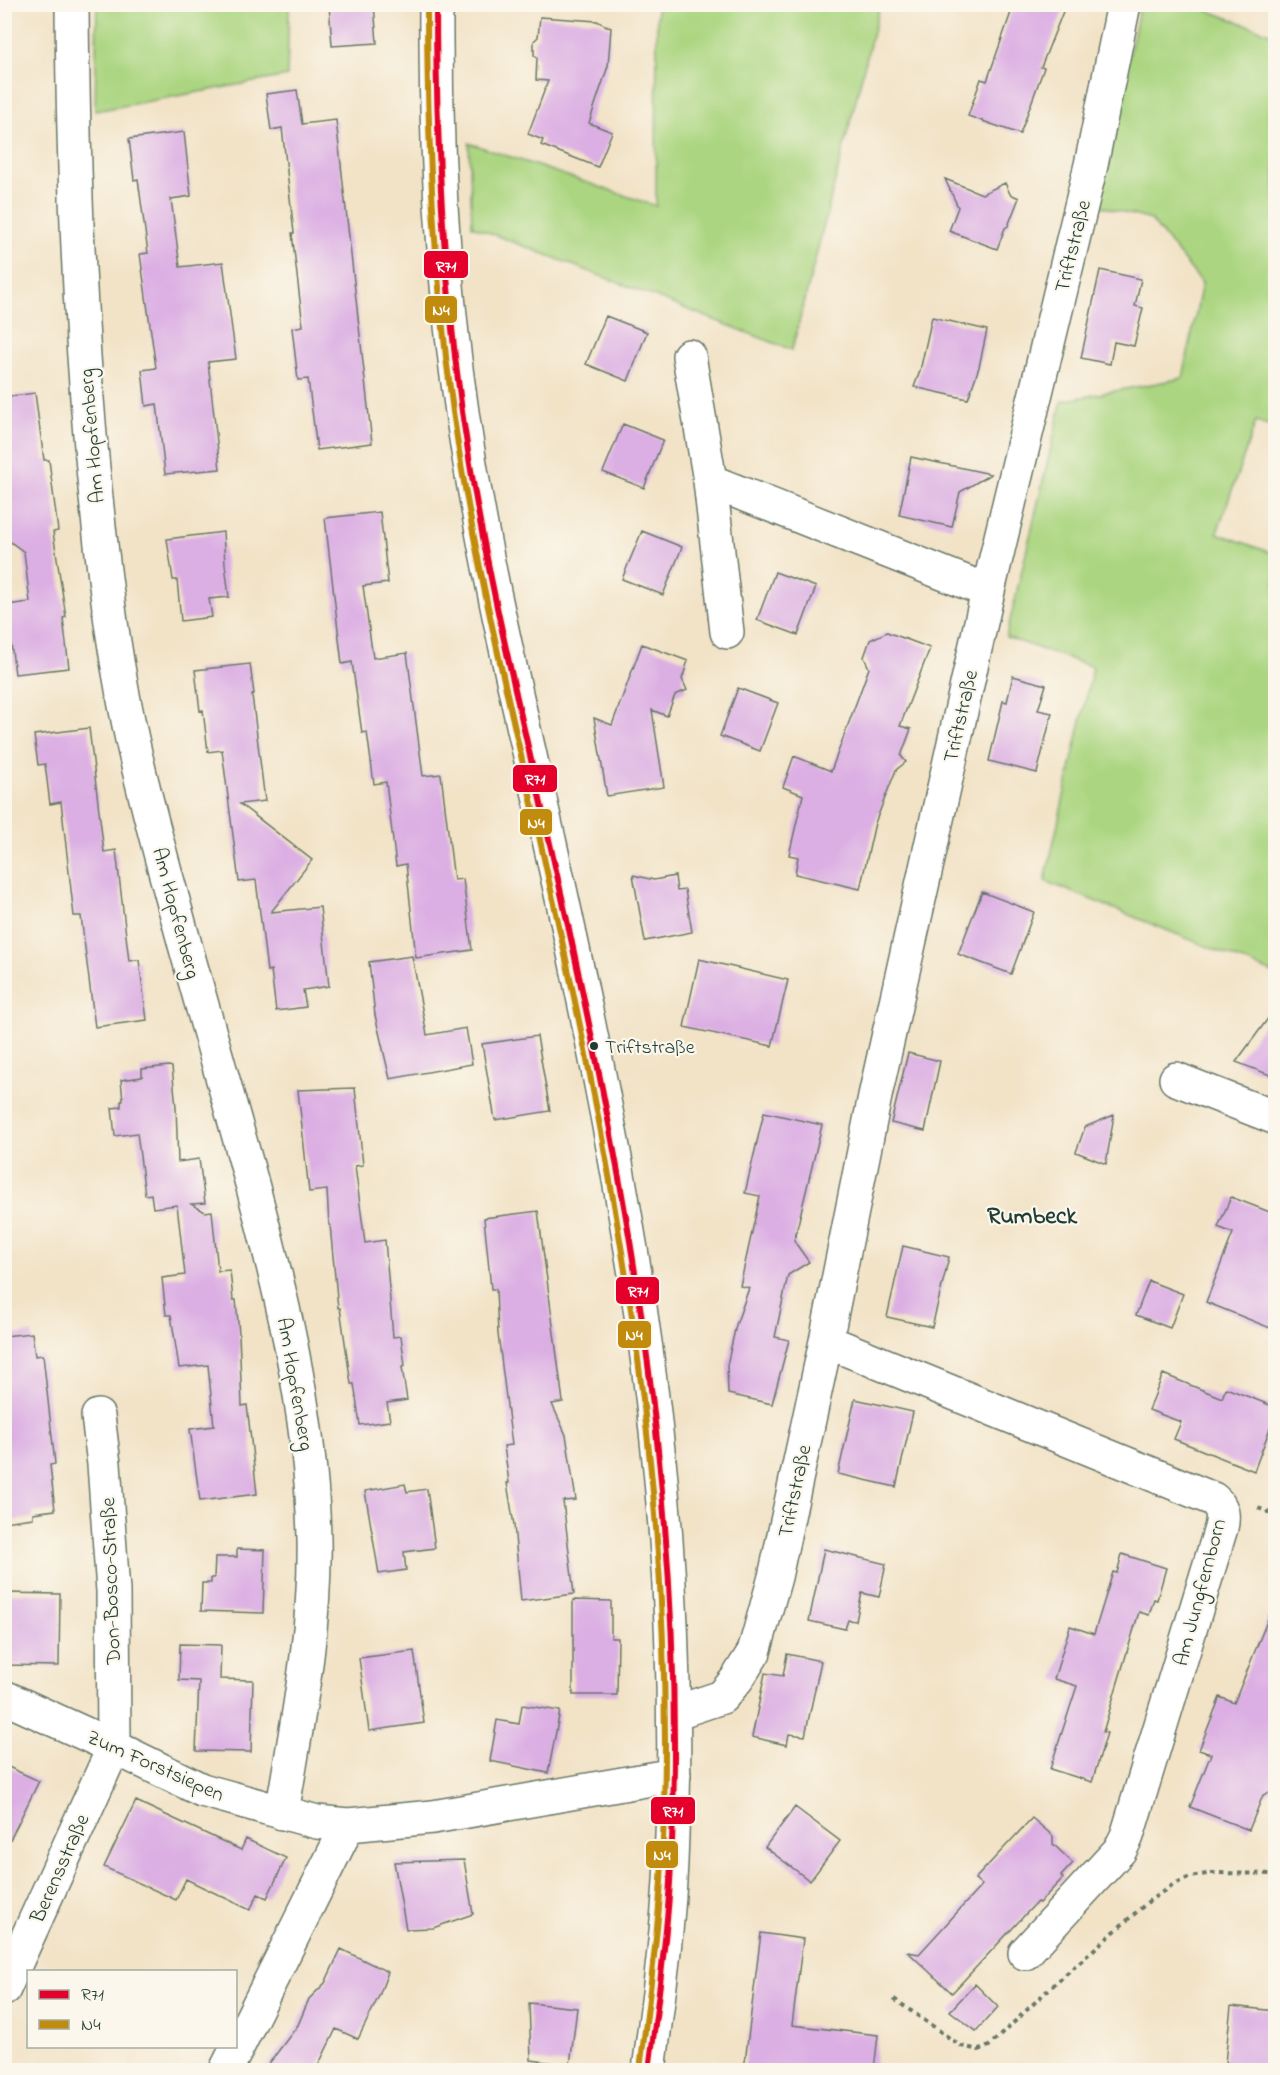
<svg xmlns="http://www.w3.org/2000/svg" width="1280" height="2075" font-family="'Indie Flower',sans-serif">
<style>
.green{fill:#abd580;stroke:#65895a;stroke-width:1.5}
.building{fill:#dbafe3}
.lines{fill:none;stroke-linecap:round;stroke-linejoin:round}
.minor-casing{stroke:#697767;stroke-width:36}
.tertiary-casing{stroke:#697767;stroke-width:36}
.path{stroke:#697767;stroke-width:4;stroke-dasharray:4.5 4.5;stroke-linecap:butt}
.minor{stroke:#fff;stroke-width:33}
.tertiary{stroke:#fff;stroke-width:33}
.bus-1-casing{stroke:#fbf7ec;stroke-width:10}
.bus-2-casing{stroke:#fbf7ec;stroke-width:10}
.bus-1{stroke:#e4002b;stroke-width:6}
.bus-2{stroke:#c18c0d;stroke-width:6}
.bus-dot{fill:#1f3d34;stroke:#fbf7ec;stroke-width:2}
.labels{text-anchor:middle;stroke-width:4.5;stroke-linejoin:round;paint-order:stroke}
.bus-label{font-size:20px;fill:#1f3d34;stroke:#fbf7ec;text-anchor:start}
.street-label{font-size:21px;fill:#1f3d34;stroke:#fbf7ec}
.quarter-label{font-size:24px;font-weight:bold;fill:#1f3d34;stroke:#fbf7ec}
.line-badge{stroke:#fbf7ec;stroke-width:2}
.badge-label{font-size:16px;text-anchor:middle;font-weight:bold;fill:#fff}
</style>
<rect width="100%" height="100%" fill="#fbf7ec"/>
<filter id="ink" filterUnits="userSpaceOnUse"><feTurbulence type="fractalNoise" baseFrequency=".0167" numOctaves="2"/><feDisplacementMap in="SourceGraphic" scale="12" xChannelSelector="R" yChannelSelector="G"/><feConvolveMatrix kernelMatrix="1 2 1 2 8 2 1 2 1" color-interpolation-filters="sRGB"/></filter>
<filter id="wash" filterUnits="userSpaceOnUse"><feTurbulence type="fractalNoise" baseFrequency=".008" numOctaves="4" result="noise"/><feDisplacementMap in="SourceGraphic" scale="24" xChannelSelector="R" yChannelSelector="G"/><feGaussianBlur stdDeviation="1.35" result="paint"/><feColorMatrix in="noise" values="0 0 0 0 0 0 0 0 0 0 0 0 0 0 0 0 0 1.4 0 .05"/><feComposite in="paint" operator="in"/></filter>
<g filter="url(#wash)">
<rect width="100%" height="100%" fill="#f2e3c7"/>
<path class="green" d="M 97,5 L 289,5 L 287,76 L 95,111 Z
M 657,5 L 880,5 L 792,350 L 472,226 L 469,143 L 656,206 Z
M 1140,5 L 1193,5 L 1275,35 L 1275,428 L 1256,421 L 1217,533 L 1275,554 L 1275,974 L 1045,881 L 1093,667 L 1006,637 L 1062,401 L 1183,378 L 1202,283 L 1151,220 L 1097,205 Z"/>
<g id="blocks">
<path class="building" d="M 329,4 L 374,4 L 377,43 L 332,46 Z
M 1014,4 L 1066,4 L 1041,67 L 1044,68 L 1020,134 L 968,116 L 981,79 L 987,81 Z
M 540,17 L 597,21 L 611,28 L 608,66 L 589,123 L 612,132 L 598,167 L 541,145 L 543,140 L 528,134 L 548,81 L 536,80 L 537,58 L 534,55 L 534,41 L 538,37 Z
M 297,90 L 302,124 L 336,120 L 372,443 L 317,450 L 308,379 L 298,380 L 292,328 L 303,326 L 292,233 L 294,233 L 282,128 L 271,130 L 266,94 Z
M 184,132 L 191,196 L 171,199 L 180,267 L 223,262 L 236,359 L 208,362 L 220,469 L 165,474 L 157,404 L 146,406 L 142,370 L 156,368 L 140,254 L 148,253 L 138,179 L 134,180 L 129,139 Z
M 945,179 L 982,194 L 1005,183 L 1010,194 L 1019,198 L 1008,226 L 1005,228 L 997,249 L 949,231 L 958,207 Z
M 1100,270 L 1141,279 L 1135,306 L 1143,308 L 1134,346 L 1114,342 L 1110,364 L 1081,358 Z
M 606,316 L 647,332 L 628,381 L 586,364 Z
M 932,317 L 987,330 L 979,367 L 968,399 L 914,387 L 920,371 Z
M 35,393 L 44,460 L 49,460 L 58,531 L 53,532 L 66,617 L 63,618 L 69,668 L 15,674 L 6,605 L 30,602 L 24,552 L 4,537 L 4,397 Z
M 623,424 L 663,440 L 644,488 L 603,472 Z
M 911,457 L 991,474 L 960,492 L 952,527 L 899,515 Z
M 380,512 L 388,583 L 363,586 L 373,658 L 407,653 L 423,776 L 441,774 L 454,880 L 463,879 L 472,950 L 416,958 L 406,864 L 396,866 L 386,782 L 374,784 L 367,732 L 362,733 L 352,662 L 342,664 L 325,518 Z
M 642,531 L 682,547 L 663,595 L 622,579 Z
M 223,532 L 225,564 L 229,597 L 209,599 L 212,617 L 181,621 L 177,580 L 173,580 L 167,539 Z
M 775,572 L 816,587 L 798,635 L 757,620 Z
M 887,632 L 930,648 L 900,726 L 911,729 L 901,756 L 906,762 L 896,770 L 875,823 L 860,889 L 795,874 L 798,857 L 789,855 L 803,795 L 783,787 L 794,756 L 831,771 L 869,668 L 864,657 L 870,640 Z
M 642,644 L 688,661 L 682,679 L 687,690 L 675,695 L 667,716 L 652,710 L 664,787 L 607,796 L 594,718 L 612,725 Z
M 250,664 L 254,694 L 252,695 L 265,801 L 240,804 L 312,860 L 271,912 L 320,907 L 329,986 L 303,990 L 306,1007 L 276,1011 L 271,970 L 267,971 L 256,880 L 239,882 L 222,750 L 208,752 L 203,710 L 200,711 L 195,670 Z
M 1013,676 L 1046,685 L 1038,710 L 1052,713 L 1037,773 L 989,761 L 1003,701 L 1007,702 Z
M 738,688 L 778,703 L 760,751 L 720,736 Z
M 89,728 L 104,852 L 116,850 L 129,961 L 139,960 L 147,1020 L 95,1027 L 81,916 L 74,916 L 61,802 L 50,804 L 45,764 L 38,765 L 34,735 Z
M 633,875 L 654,880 L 675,876 L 677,891 L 685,890 L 692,932 L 645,941 Z
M 982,892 L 1034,912 L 1011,974 L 958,954 Z
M 412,956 L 427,1035 L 466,1028 L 472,1064 L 390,1079 L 375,1015 L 369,962 Z
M 699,959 L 788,980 L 772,1046 L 684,1027 Z
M 1275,1009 L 1275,1077 L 1236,1062 Z
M 537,1036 L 550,1111 L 495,1120 L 482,1044 Z
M 908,1053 L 940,1061 L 925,1131 L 891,1123 Z
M 169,1066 L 172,1067 L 176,1107 L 178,1162 L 199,1159 L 205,1203 L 191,1204 L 205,1212 L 212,1211 L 218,1271 L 230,1270 L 233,1300 L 236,1300 L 239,1334 L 242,1406 L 247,1405 L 257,1494 L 200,1501 L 190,1429 L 214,1426 L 208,1365 L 179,1368 L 171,1315 L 166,1315 L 162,1278 L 185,1275 L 177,1205 L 153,1208 L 151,1194 L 145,1195 L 137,1133 L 115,1136 L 112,1108 L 121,1107 L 121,1101 L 123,1101 L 121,1080 L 142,1077 L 142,1069 Z
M 355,1088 L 363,1165 L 355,1166 L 365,1243 L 385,1240 L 393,1337 L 401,1336 L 405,1366 L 402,1367 L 407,1400 L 387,1403 L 390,1421 L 360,1425 L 354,1384 L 351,1384 L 340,1308 L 338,1308 L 330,1225 L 329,1225 L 327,1190 L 309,1192 L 298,1090 Z
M 764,1112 L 822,1125 L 794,1241 L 809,1262 L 788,1275 L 775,1337 L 789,1340 L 772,1404 L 728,1394 L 727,1365 L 736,1325 L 749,1288 L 740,1286 L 760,1196 L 745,1193 Z
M 1114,1115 L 1106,1164 L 1076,1152 L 1085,1127 Z
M 1231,1197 L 1275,1214 L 1275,1330 L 1206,1302 L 1233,1233 L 1218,1227 Z
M 538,1211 L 563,1402 L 552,1404 L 566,1435 L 576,1500 L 563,1501 L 574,1594 L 521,1601 L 514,1525 L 507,1483 L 509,1483 L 504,1446 L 512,1445 L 498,1334 L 496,1289 L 491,1289 L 484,1218 Z
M 903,1246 L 949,1257 L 932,1327 L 887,1317 Z
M 1149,1281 L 1183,1294 L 1170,1328 L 1136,1315 Z
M 32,1333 L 35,1356 L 43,1355 L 55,1464 L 50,1465 L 55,1510 L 33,1513 L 33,1518 L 4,1522 L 4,1336 Z
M 1163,1374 L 1222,1398 L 1226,1388 L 1275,1407 L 1275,1415 L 1254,1471 L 1174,1439 L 1181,1422 L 1149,1410 Z
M 855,1399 L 913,1412 L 896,1487 L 838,1474 Z
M 405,1484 L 407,1492 L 427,1489 L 435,1548 L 404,1552 L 406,1570 L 379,1574 L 365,1491 Z
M 237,1549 L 265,1550 L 263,1613 L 201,1611 L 202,1583 L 211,1583 L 211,1578 L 214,1578 L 215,1557 L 237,1557 Z
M 824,1549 L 886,1564 L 879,1597 L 862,1593 L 856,1621 L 848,1620 L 845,1629 L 809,1621 Z
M 1122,1554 L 1166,1568 L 1157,1600 L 1154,1599 L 1149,1615 L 1139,1612 L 1103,1732 L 1107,1733 L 1092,1782 L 1050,1769 L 1077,1686 L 1054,1679 L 1070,1626 L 1094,1634 L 1113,1572 L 1117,1573 Z
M 4,1593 L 60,1594 L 59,1666 L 4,1665 Z
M 573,1600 L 611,1601 L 611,1638 L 618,1638 L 617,1695 L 573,1695 Z
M 1274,1604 L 1275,1604 L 1275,1790 L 1263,1795 L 1249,1830 L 1190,1807 L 1211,1754 L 1199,1750 L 1220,1697 L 1234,1703 Z
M 180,1644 L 221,1645 L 220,1679 L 253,1680 L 251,1752 L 196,1751 L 199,1681 L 179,1680 Z
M 414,1651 L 424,1723 L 369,1731 L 359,1658 Z
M 787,1654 L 821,1661 L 805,1736 L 789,1734 L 787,1745 L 752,1737 L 765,1673 L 783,1676 Z
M 522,1705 L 560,1711 L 548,1773 L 490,1761 L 497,1720 L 519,1724 Z
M 4,1765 L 39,1781 L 4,1852 Z
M 136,1801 L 241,1850 L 246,1839 L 286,1858 L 267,1898 L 258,1894 L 250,1910 L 186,1879 L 176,1900 L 104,1867 Z
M 795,1807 L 840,1841 L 810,1881 L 765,1847 Z
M 1032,1818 L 1053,1836 L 1053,1844 L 1073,1863 L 1061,1876 L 1063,1878 L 1039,1903 L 1037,1902 L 952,1993 L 908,1952 L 919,1954 L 982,1885 L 975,1879 Z
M 464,1860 L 473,1914 L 433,1928 L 406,1929 L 394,1862 Z
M 761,1933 L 803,1939 L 792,2025 L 878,2035 L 874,2070 L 744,2070 Z
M 341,1949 L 388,1972 L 379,1996 L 358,2039 L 336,2029 L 316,2070 L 264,2070 L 298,2025 L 309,1999 L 325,1983 Z
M 975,1984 L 998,2007 L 976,2031 L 950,2011 Z
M 529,2003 L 577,2008 L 570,2065 L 531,2060 Z
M 1231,2006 L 1275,2011 L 1275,2069 L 1225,2063 Z"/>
</g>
</g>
<g filter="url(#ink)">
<use href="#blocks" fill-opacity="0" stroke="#697767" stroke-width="1.5"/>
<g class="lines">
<g class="minor-casing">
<path id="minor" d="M 72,4 C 73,152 78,300 91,447 C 100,542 110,636 130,730 C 145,802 166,874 185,945 C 205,1016 225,1087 245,1158 C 279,1282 311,1409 314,1538 C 316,1631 297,1722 282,1813
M 689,356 L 710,481
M 727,632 L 710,481 L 988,591
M 1176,1079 L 1276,1118
M 826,1341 L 1213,1499 C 1223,1507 1224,1516 1221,1528 L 1127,1836 L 1120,1850 L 1025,1953
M 4,1697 L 114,1747 L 202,1790 L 317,1822 L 348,1825
M 674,1713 L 722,1697 L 737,1679 L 754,1652 L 775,1577 L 826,1341 L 875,1096 L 988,591 L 1091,165 L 1124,4
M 4,1989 L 114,1747 L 113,1591 L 104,1464 L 98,1416
M 226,2070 L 348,1825 L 433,1817 L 674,1775"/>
</g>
<g class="tertiary-casing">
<path id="tertiary" d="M 436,4 C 435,141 442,277 462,412 C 483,558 518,701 550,844 C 583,991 614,1138 637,1287 C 666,1475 680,1671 671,1862 C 668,1932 658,2001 649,2070"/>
</g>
<path class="path" d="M 1258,1508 L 1276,1515
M 894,1999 L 961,2046 L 979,2050 L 989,2046 L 1050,1988 L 1149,1901 L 1174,1884 L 1190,1877 L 1212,1873 L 1276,1874"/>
<use href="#minor" class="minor"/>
<use href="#tertiary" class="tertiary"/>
<g class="bus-1-casing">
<path id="bus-1" d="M 436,4 C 436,159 445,312 470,464 C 489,582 517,697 543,813 C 575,953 605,1093 629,1235 C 664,1448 683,1666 670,1882 C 666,1945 657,2008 649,2070"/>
</g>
<g class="bus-2-casing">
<path id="bus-2" d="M 427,4 C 427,159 436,312 461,464 C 480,581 508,697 534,813 C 565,953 596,1093 619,1234 C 655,1447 674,1665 661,1881 C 657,1944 648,2006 640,2069"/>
</g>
<use href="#bus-1" class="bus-1"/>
<use href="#bus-2" class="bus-2"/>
</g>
</g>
<circle class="bus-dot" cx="594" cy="1046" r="5"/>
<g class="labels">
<g class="bus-label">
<text x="605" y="1053">Triftstraße</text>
</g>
<g class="street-label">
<text transform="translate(1072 246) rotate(-76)" y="7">Triftstraße</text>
<text transform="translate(91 436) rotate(-95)" y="7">Am Hopfenberg</text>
<text transform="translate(960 716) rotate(-77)" y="7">Triftstraße</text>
<text transform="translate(177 913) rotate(75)" y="7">Am Hopfenberg</text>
<text transform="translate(296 1384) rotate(80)" y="7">Am Hopfenberg</text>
<text transform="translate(794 1491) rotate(-78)" y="7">Triftstraße</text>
<text transform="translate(110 1581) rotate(-92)" y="7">Don-Bosco-Straße</text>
<text transform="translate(1199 1592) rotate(-75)" y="7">Am Jungfernborn</text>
<text transform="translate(156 1765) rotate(24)" y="7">Zum Forstsiepen</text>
<text transform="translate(59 1868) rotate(-66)" y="7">Berensstraße</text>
</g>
<g class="quarter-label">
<text x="1032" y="1223">Rumbeck</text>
</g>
</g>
<g class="line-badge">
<rect x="423" y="250" width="46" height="29" rx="6" fill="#e4002b"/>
<rect x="424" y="295" width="34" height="29" rx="6" fill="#c18c0d"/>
<rect x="512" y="764" width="46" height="29" rx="6" fill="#e4002b"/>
<rect x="519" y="808" width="34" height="28" rx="6" fill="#c18c0d"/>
<rect x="615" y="1276" width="45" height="29" rx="6" fill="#e4002b"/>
<rect x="617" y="1320" width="35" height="29" rx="6" fill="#c18c0d"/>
<rect x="650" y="1796" width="46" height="29" rx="6" fill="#e4002b"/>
<rect x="645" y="1840" width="34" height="29" rx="6" fill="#c18c0d"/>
</g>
<g class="badge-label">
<text x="446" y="271">R71</text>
<text x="441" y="315">N4</text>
<text x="535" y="784">R71</text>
<text x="536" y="828">N4</text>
<text x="638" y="1296">R71</text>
<text x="634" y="1340">N4</text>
<text x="673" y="1816">R71</text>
<text x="662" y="1860">N4</text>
</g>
<rect width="1280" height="2075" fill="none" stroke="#fbf7ec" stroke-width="24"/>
<rect x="27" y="1970" width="210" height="78" fill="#fbf7ec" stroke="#a3ada2" stroke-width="1.5"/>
<rect x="39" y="1990" width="30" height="9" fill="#e4002b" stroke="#a3ada2" stroke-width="1.5"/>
<text x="81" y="2000" font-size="18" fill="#1f3d34">R71</text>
<rect x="39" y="2020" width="30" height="9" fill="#c18c0d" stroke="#a3ada2" stroke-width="1.5"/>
<text x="81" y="2030" font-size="18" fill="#1f3d34">N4</text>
</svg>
